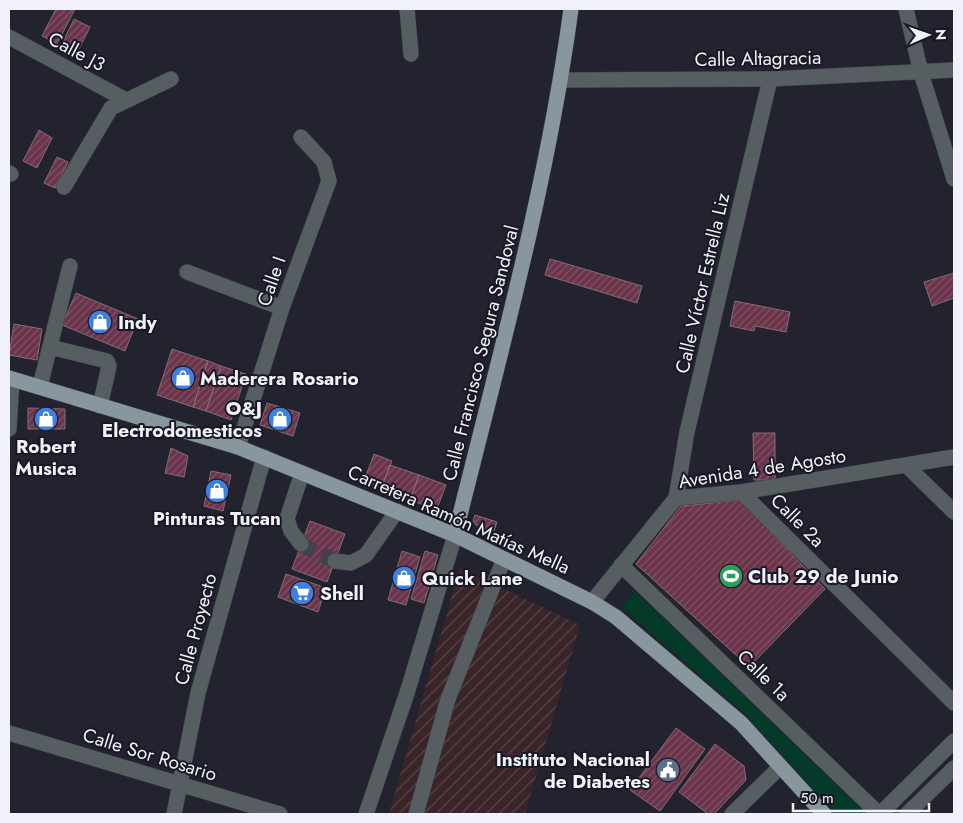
<svg xmlns="http://www.w3.org/2000/svg" width="963" height="823" font-family="Jost,sans-serif">
<style>
.industrial{fill:url(#industrial-furrows)}
.park{fill:#043b28}
.building{fill:url(#building-hatch);stroke:#806f75}
.lines{fill:none;stroke-linecap:round;stroke-linejoin:round}
.minor-tunnel{stroke:#41424d;stroke-width:15;stroke-dasharray:15 8;stroke-linecap:butt}
.minor-casing{stroke:#3f404b;stroke-width:16}
.major-casing{stroke:#3f404b;stroke-width:16}
.minor{stroke:#565e61;stroke-width:15}
.major{stroke:#88979e;stroke-width:15}
.labels{text-anchor:middle;stroke-width:4;stroke-linejoin:round;paint-order:stroke}
.street-label{font-size:19px;fill:#f0f1fa;stroke:#191925}
.poi-label{font-size:19px;font-weight:bold;fill:#f0f1fa;stroke:#191925;text-anchor:start}
</style>
<defs>
<pattern id="industrial-furrows" width="10" height="10" patternUnits="userSpaceOnUse" patternTransform="scale(1.25)"><rect width="10" height="10" fill="#392527"/><path d="M-1 1l2-2M0 10L10 0M9 11l2-2" fill="none" stroke="#564547"/></pattern>
<pattern id="building-hatch" width="6" height="6" patternUnits="userSpaceOnUse" patternTransform="scale(1.25)"><rect width="6" height="6" fill="#6b344b"/><path d="M-1 1l2-2M0 6l6-6M5 7l2-2" fill="none" stroke="#805266"/></pattern>
</defs>
<rect width="100%" height="100%" fill="#22232f"/>
<path class="industrial" d="M 460,568 L 580,625 L 525,814 L 389,814 Z"/>
<path class="park" d="M 635,591 L 866,814 L 836,814 L 746,715 L 622,607 Z"/>
<path class="building" d="M 56,9 L 75,9 L 57,44 L 42,36 Z
M 74,19 L 90,27 L 78,51 L 62,44 Z
M 39,130 L 52,138 L 37,168 L 23,161 Z
M 57,157 L 68,162 L 55,188 L 44,183 Z
M 550,259 L 642,286 L 637,303 L 545,275 Z
M 954,273 L 954,298 L 932,306 L 924,282 Z
M 76,293 L 138,319 L 125,351 L 62,325 Z
M 735,301 L 790,312 L 786,332 L 755,326 L 754,331 L 730,326 Z
M 14,324 L 42,329 L 37,360 L 9,355 Z
M 172,349 L 208,361 L 193,407 L 157,395 Z
M 208,361 L 221,366 L 206,411 L 193,407 Z
M 221,366 L 246,374 L 231,420 L 206,411 Z
M 267,403 L 300,413 L 293,436 L 260,425 Z
M 28,408 L 65,409 L 65,429 L 28,429 Z
M 753,433 L 775,433 L 775,480 L 754,480 Z
M 171,448 L 188,456 L 184,477 L 165,473 Z
M 374,454 L 392,461 L 381,489 L 364,481 Z
M 390,465 L 419,475 L 410,500 L 381,489 Z
M 211,471 L 231,475 L 223,511 L 204,506 Z
M 419,475 L 446,485 L 438,506 L 432,508 L 410,500 Z
M 740,500 L 825,589 L 749,667 L 636,564 L 681,506 Z
M 475,515 L 497,522 L 494,531 L 476,525 L 473,521 Z
M 310,521 L 345,534 L 327,582 L 292,569 Z
M 402,551 L 420,557 L 406,605 L 388,600 Z
M 425,551 L 438,555 L 424,603 L 411,599 Z
M 286,574 L 326,588 L 318,612 L 278,597 Z
M 676,728 L 705,749 L 660,811 L 630,790 Z
M 715,744 L 744,766 L 746,780 L 714,814 L 708,814 L 679,792 Z"/>
<g class="lines">
<path class="minor-tunnel" d="M 301,544 L 335,561"/>
<g class="minor-casing">
<path id="minor" d="M 407,9 L 411,54
M 906,9 L 921,73 L 954,179
M 9,37 L 126,100
M 561,80 L 770,79 L 954,70
M 9,173 L 11,174
M 64,187 L 111,108 L 171,79
M 187,272 L 282,308
M 50,347 L 107,361 L 109,366 L 100,406
M 40,386 L 70,266
M 9,429 L 12,379
M 238,447 L 282,308 L 329,181 L 324,162 L 301,137
M 906,465 L 954,512
M 741,492 L 954,703
M 676,498 L 687,432 L 770,79
M 301,544 L 291,531 L 287,519 L 302,473
M 335,561 L 351,563 L 366,555 L 397,511
M 621,565 L 879,814
M 592,602 L 676,498 L 741,492 L 954,457
M 9,733 L 280,814
M 174,814 L 198,693 L 264,457
M 366,814 L 407,693 L 455,535
M 416,814 L 448,699 L 504,559
M 732,814 L 780,767
M 880,814 L 954,741
M 907,814 L 954,768"/>
</g>
<g class="major-casing">
<path id="major" d="M 9,378 L 238,447 L 455,535 L 592,602 L 616,617 L 741,723 L 824,814
M 455,535 C 498,361 547,187 571,9"/>
</g>
<use href="#minor" class="minor"/>
<use href="#major" class="major"/>
</g>
<defs>
<g id="shop-disc" transform="scale(1.25)"><circle r="9.5" fill="#3f7fe0" stroke="#191925"/><path d="M-5-2.5h2.3a2.7 3.5 0 0 1 5.4 0H5L5.5 6h-11ZM-1.5-2.5h3a1.5 2.3 0 0 0-3 0Z" fill="#fff"/></g>
<g id="stadium-disc" transform="scale(1.25)"><circle r="9.5" fill="#2e9e5b" stroke="#191925"/><path d="M0-5a6.5 5 0 1 0 0 10a6.5 5 0 1 0 0-10ZM-3.5-1.8h7v3.6h-7Z" fill="#fff"/></g>
<g id="supermarket-disc" transform="scale(1.25)"><circle r="9.5" fill="#3f7fe0" stroke="#191925"/><path d="M-6-5.5h2.5l.6 2H6L4.5 2H-2.5L-4.4-4H-6ZM-1.5 3.2a1.3 1.3 0 1 0 .1 0ZM3 3.2a1.3 1.3 0 1 0 .1 0Z" fill="#fff"/></g>
<g id="civic-disc" transform="scale(1.25)"><circle r="9.5" fill="#5c6f8a" stroke="#191925"/><path d="M-.6-6.5H3V-4.5H.6V-3L4-1V1h2V6H-6V1h2V-1L-.6-3ZM-1.2 2.5V6h2.4V2.5Z" fill="#fff"/></g>
</defs>
<g fill-rule="evenodd">
<use href="#shop-disc" x="100" y="322"/>
<use href="#shop-disc" x="183" y="378"/>
<use href="#shop-disc" x="46" y="419"/>
<use href="#shop-disc" x="280" y="419"/>
<use href="#shop-disc" x="217" y="491"/>
<use href="#stadium-disc" x="731" y="576"/>
<use href="#shop-disc" x="404" y="578"/>
<use href="#supermarket-disc" x="302" y="593"/>
<use href="#civic-disc" x="668" y="770"/>
</g>
<g class="labels">
<g class="street-label">
<text transform="translate(77 51) rotate(28)" y="7">Calle J3</text>
<text transform="translate(758 58) rotate(-1)" y="7">Calle Altagracia</text>
<text transform="translate(271 281) rotate(-71)" y="7">Calle I</text>
<text transform="translate(702 283) rotate(-77)" y="7">Calle Víctor Estrella Liz</text>
<text transform="translate(480 353) rotate(-76)" y="7">Calle Francisco Segura Sandoval</text>
<text transform="translate(762 468) rotate(-9)" y="7">Avenida 4 de Agosto</text>
<text transform="translate(459 519) rotate(24)" y="7">Carretera Ramón Matías Mella</text>
<text transform="translate(798 520) rotate(45)" y="7">Calle 2a</text>
<text transform="translate(195 629) rotate(-75)" y="7">Calle Proyecto</text>
<text transform="translate(764 675) rotate(44)" y="7">Calle 1a</text>
<text transform="translate(150 754) rotate(17)" y="7">Calle Sor Rosario</text>
</g>
<g class="poi-label">
<text x="118" y="329">Indy</text>
<text x="200" y="385">Maderera Rosario</text>
<text x="262" y="415" text-anchor="end">O&amp;J<tspan x="262" dy="22">Electrodomesticos</tspan></text>
<text x="46" y="453" text-anchor="middle">Robert<tspan x="46" dy="22">Musica</tspan></text>
<text x="217" y="525" text-anchor="middle">Pinturas Tucan</text>
<text x="748" y="583">Club 29 de Junio</text>
<text x="422" y="585">Quick Lane</text>
<text x="320" y="600">Shell</text>
<text x="650" y="766" text-anchor="end">Instituto Nacional<tspan x="650" dy="22">de Diabetes</tspan></text>
</g>
</g>
<rect width="963" height="823" fill="none" stroke="#f0f1fa" stroke-width="20"/>
<g transform="translate(928 35) rotate(88)" stroke="#191925" stroke-width="4" paint-order="stroke">
<path d="M0-4L9 19L0 12L-9 19Z" fill="#f0f1fa"/>
<text y="-8" font-size="14" font-weight="bold" text-anchor="middle" fill="#f0f1fa">N</text>
</g>
<path d="M793 803v8h136v-8" fill="none" stroke="#f0f1fa" stroke-width="2.5"/>
<text x="800" y="803" font-size="15" fill="#f0f1fa" stroke="#191925" stroke-width="4" paint-order="stroke">50 m</text>
</svg>
